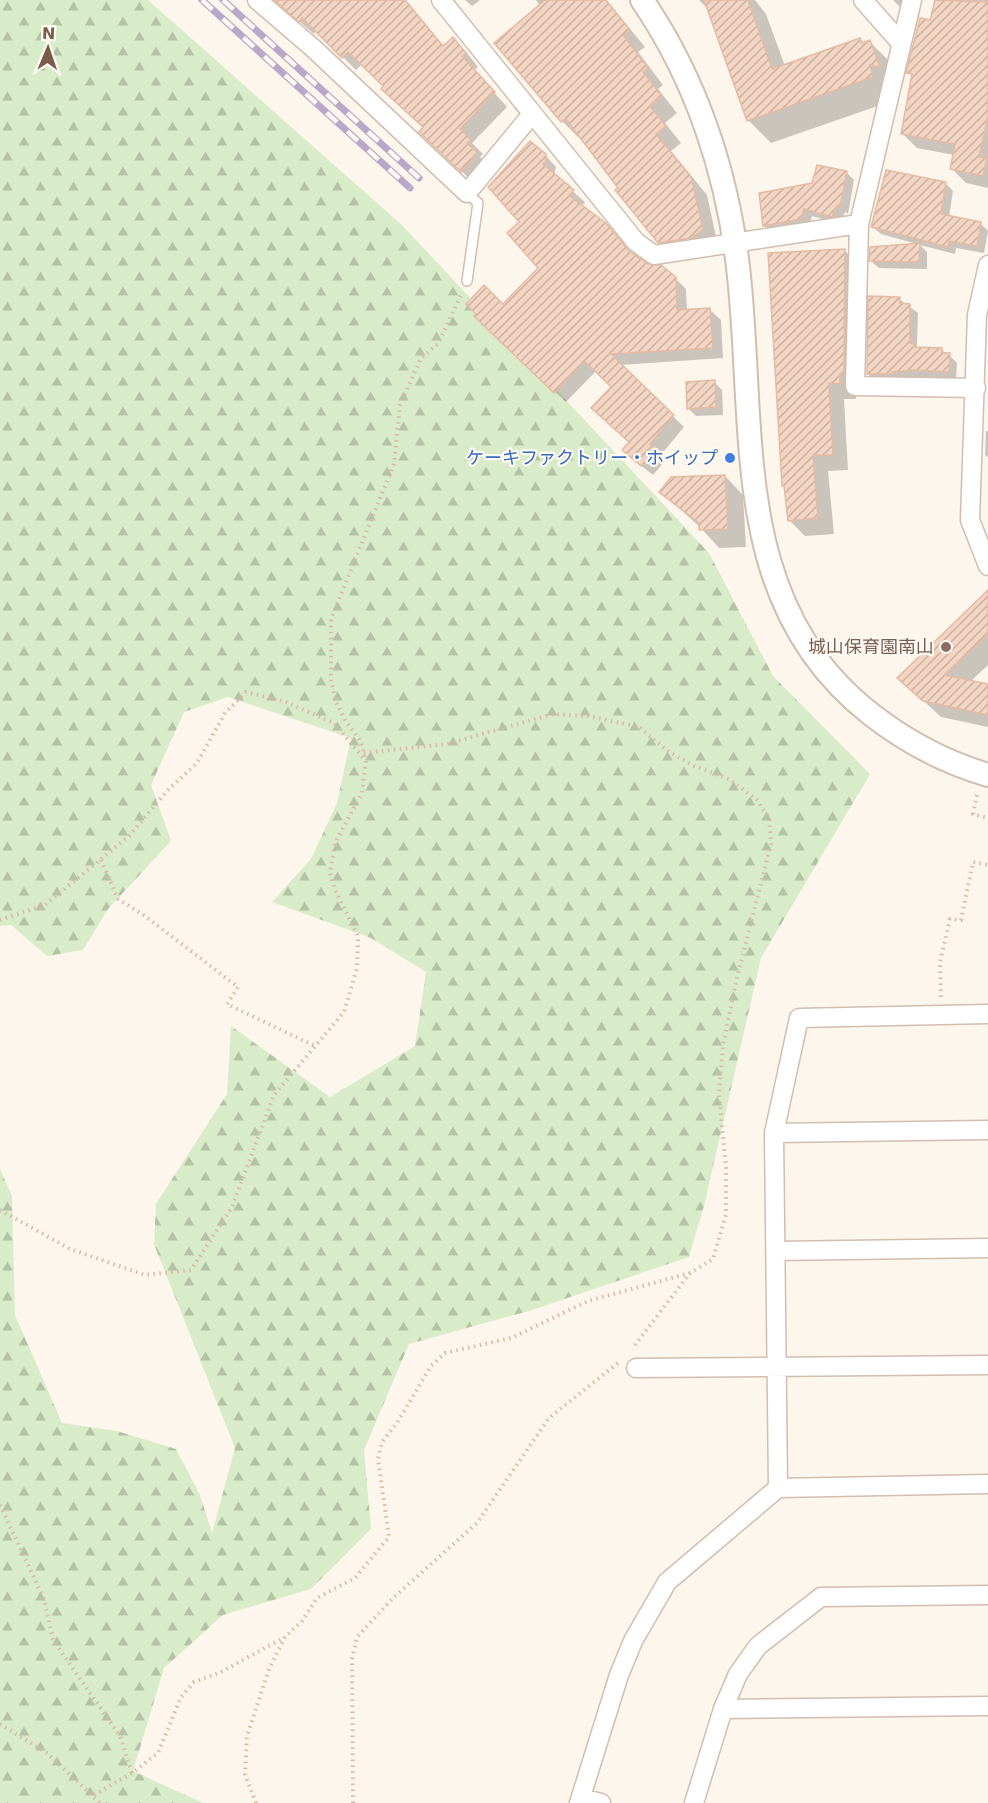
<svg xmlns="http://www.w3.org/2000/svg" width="988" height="1803" font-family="'DejaVu Sans','Noto Sans JP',sans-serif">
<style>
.forest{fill:url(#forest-firs)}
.shadow{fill:#0003}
.building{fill:url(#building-hatch);stroke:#e6bba3;stroke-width:1.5}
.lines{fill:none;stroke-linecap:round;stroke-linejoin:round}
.service-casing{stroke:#d1beb0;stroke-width:12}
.minor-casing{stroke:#d1beb0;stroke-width:21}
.tertiary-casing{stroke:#d1beb0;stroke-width:26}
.path{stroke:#d9b8a5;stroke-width:4;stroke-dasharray:1.5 4.5;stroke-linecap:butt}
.service{stroke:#fff;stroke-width:9}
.minor{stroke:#fff;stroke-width:18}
.tertiary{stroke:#fff;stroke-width:22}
.rail-casing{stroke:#b9a8c9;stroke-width:7}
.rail{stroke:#fffaf3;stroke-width:4.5;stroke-dasharray:14;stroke-linecap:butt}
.shop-dot{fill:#3f7fe0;stroke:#fffaf3;stroke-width:2}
.education-dot{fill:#8d6e63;stroke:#fffaf3;stroke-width:2}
.labels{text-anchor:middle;stroke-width:4.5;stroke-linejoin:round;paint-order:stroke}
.shop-label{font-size:18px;fill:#366cbe;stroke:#fffaf3;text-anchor:end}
.education-label{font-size:18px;fill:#785e54;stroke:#fffaf3;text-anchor:end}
</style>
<defs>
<pattern id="forest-firs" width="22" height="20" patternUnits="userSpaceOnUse" patternTransform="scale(1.5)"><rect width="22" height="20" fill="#d8ecc9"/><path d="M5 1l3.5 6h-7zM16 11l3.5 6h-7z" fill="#b4c2a5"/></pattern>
<pattern id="building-hatch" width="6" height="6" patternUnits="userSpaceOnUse" patternTransform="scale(1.5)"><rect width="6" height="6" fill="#f3d5c3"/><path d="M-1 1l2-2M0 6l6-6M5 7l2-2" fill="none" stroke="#cab0a1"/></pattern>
</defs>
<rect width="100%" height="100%" fill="#fdf6ec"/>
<path class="forest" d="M 0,0 L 148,0 L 402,225 L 709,553 L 773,676 L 870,774 L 761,958 L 704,1206 L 689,1257 L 532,1310 L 409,1344 L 364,1450 L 371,1529 L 311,1589 L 223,1615 L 164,1668 L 133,1771 L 203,1803 L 0,1803 L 0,1169 L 12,1196 L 15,1315 L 62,1423 L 117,1431 L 176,1449 L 200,1495 L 212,1533 L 235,1448 L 154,1244 L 156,1204 L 227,1094 L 231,1026 L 330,1097 L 415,1046 L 426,972 L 371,938 L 272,902 L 311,859 L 337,803 L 351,738 L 228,697 L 184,712 L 151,785 L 171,841 L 108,909 L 83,950 L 47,956 L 11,925 L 0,926 Z"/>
<path class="shadow" d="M 292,0 L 406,0 L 444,47 L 453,39 L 467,53 L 478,67 L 474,70 L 507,107 L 472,143 L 483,154 L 480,157 L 489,167 L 475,184 L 434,145 L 425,128 L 362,64 L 356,70 L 316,30 L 314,34 L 299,21 Z
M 465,0 L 480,0 L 472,6 Z
M 536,0 L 606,0 L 645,47 L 638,52 L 663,85 L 658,89 L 677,113 L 665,123 L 681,143 L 671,151 L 707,195 L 718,246 L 675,259 L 659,242 L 580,136 L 578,137 L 562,121 L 540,6 Z
M 699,0 L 755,0 L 766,14 L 785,66 L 860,39 L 864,44 L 870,42 L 893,65 L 902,89 L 891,87 L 895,100 L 771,143 L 748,120 L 709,10 Z
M 893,0 L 914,0 L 904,11 Z
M 937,0 L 988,0 L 988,188 L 966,183 L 951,168 L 954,155 L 917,148 L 903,134 L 913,77 L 908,72 L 931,22 Z
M 545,155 L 556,167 L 554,175 L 585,202 L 581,206 L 606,225 L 633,256 L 648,266 L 675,278 L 686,289 L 687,310 L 709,309 L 721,320 L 723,358 L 620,365 L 684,427 L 660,456 L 665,461 L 653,475 L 635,461 L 613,387 L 596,371 L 566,402 L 487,327 L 540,268 L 521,222 Z
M 846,172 L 854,180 L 848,214 L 845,212 L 840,224 L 812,216 L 809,226 L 772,233 L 764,225 L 814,184 Z
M 945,183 L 953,191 L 949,217 L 980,223 L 988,231 L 984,253 L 956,248 L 955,254 L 920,245 L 927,252 L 927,269 L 879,268 L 871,261 L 917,244 L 881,234 L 873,227 Z
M 844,250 L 860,266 L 856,399 L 844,399 L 848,470 L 828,471 L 834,534 L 805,536 L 789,520 L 786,488 Z
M 899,299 L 918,313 L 917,348 L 942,350 L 949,355 L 957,363 L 956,379 L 923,377 L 876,382 L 868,374 Z
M 714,382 L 722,390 L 723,415 L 696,416 L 688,408 Z
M 986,431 L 988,431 L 988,457 L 985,455 Z
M 725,476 L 743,495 L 746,547 L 719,548 L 700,527 L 661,492 Z
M 988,603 L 988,665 L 970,682 L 988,686 L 988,727 L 941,717 L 899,678 Z"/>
<path class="building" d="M 274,0 L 405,0 L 443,46 L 453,37 L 466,53 L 462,56 L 495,92 L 460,129 L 471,140 L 467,143 L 477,152 L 470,162 L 461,172 L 419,132 L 423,127 L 381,89 L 383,86 L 348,52 L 342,58 L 302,18 L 299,22 Z
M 545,0 L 606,0 L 630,30 L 623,35 L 648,68 L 643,72 L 662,96 L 650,106 L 666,126 L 656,134 L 691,177 L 703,229 L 692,238 L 658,243 L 615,190 L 618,188 L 566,119 L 561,122 L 494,43 Z
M 704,0 L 748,0 L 772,69 L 860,38 L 862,43 L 870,40 L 880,67 L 870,65 L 873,77 L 747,121 Z
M 935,0 L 988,2 L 988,116 L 979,157 L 987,158 L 983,176 L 950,169 L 955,144 L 901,134 L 912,74 L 906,73 L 915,38 L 920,18 L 930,20 Z
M 530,141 L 546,154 L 546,161 L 543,164 L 574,190 L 570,196 L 607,224 L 629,251 L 648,264 L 661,265 L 676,277 L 677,310 L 710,308 L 713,348 L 611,354 L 674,415 L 650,444 L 655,449 L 641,466 L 622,450 L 629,442 L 591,408 L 611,387 L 597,373 L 584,361 L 554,393 L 474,316 L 476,314 L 466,304 L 484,285 L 503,304 L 538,268 L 507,233 L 519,222 L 488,187 Z
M 817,165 L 847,171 L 840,207 L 837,206 L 832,217 L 804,209 L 801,219 L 763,226 L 759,193 L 812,183 Z
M 886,170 L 946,182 L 941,214 L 981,222 L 977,246 L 949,241 L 948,247 L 871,227 Z
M 920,243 L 919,262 L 869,261 L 870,247 Z
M 845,249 L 844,374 L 840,374 L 840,384 L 829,383 L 833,455 L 813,455 L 818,518 L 788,521 L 784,486 L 782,486 L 768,253 Z
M 868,296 L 900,297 L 900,303 L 910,304 L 910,343 L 914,343 L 914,347 L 942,348 L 942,353 L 950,353 L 949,372 L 914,370 L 892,372 L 892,374 L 867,374 Z
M 715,380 L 716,407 L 687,409 L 686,382 Z
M 725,475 L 728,529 L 699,530 L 699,523 L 659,492 L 671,477 Z
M 988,590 L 988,635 L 944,675 L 988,684 L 988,715 L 923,701 L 897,678 Z"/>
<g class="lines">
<g class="service-casing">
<path id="service" d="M 467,281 L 478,203 L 467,193"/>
</g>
<g class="minor-casing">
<path id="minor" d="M 257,0 L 313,48 L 467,193 L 532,114
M 441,0 L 636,242 L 654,255 L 859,224 L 912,0
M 863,0 L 900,42
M 859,224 L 855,386 L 976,388
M 988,265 L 977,315 L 970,520 L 988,566
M 774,1133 L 988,1130
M 776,1251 L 988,1248
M 636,1368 L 988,1365
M 778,1488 L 774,1133 L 799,1018 L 988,1014
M 723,1709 L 988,1706
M 581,1798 L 601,1803
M 579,1803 L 619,1675 L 633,1641 L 667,1582 L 778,1488 L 988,1484
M 694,1803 L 723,1709 L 738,1674 L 758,1646 L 821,1597 L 988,1595"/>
</g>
<g class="tertiary-casing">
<path id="tertiary" d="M 642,0 C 696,79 727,172 738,267 C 757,428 727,603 872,715 C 908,743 944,762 988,775"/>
</g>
<path class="path" d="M 364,753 L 447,744 L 553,714 L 587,716 L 639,727 L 669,752 L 694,766 L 729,779 L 757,800 L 769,818 L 771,844 L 737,978 L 723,1045 L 719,1094 L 726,1168 L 726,1214 L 713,1259 L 690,1273 L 632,1349
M 977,795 L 973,814 L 988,818
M 101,860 L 118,899 L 145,916 L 238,987 L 227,1004 L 315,1046
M 0,920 L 45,905 L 129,836 L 167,791 L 197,763 L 225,713 L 246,692 L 286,702 L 334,723 L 365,760
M 941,997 L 940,962 L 950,919 L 961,920 L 973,862 L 988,865
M 0,1210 L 70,1249 L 145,1275 L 191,1270 L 232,1207 L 274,1095 L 344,1012 L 357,968 L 358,936 L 336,892 L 330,873 L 335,843 L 362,793 L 366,761 L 360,740 L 345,720 L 336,702 L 331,680 L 331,619 L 394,464 L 400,405 L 421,358 L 438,344 L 462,293
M 0,1505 L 44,1599 L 53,1640 L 120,1736 L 132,1773
M 0,1724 L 47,1753 L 100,1803
M 94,1795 L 132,1773 L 158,1753 L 181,1697 L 194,1682 L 221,1672 L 283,1638
M 256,1803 L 245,1775 L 247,1736 L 269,1669 L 285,1637 L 302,1621 L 317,1598 L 355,1578 L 389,1537 L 378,1459 L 382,1442 L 397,1423 L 431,1366 L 445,1353 L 511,1338 L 588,1301 L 690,1273
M 353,1803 L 352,1659 L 357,1637 L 393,1598 L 477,1523 L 549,1418 L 618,1363"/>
<use href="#service" class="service"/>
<use href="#minor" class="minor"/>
<use href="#tertiary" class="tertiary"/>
<g class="rail-casing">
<path id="rail" d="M 202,0 L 410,188
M 223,0 L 419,178"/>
</g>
<use href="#rail" class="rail"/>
</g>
<circle class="shop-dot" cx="730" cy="458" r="6"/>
<circle class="education-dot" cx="946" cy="647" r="6"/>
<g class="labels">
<g class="shop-label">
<text x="718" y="464">ケーキファクトリー・ホイップ</text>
</g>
<g class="education-label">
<text x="934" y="653">城山保育園南山</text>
</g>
</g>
<g transform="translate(48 48) rotate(2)" stroke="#fffaf3" stroke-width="4.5" paint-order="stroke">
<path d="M0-4.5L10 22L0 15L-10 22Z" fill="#7a5c4d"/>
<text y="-9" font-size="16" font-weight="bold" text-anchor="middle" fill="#7a5c4d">N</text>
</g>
</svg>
